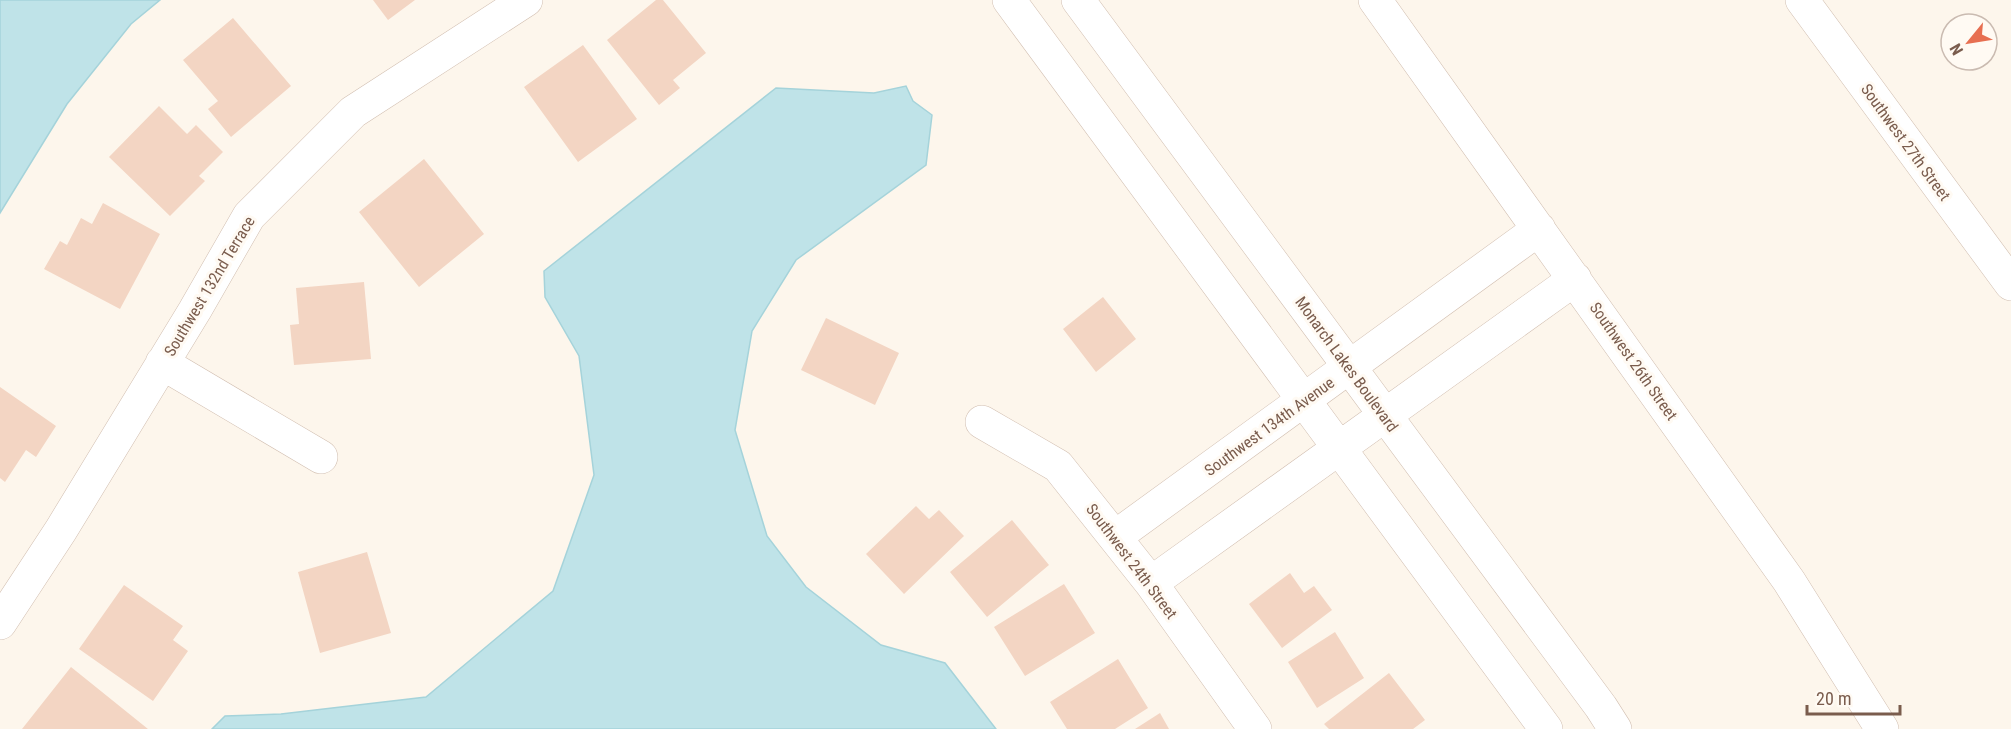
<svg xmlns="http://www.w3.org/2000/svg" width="2011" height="729" font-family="'Roboto Condensed',sans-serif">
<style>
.water{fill:#bfe3e8;stroke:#a5d3da;stroke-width:1.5}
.building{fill:#f3d5c3}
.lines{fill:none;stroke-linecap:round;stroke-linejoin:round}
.minor-casing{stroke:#d1beb0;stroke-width:34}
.minor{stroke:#fff;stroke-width:33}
.labels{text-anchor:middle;stroke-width:6;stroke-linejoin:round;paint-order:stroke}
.street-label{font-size:16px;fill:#7a5c4d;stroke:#fffaf3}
</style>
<rect width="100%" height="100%" fill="#fdf6ec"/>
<path class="water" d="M 0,0 L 160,0 L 131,24 L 67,104 L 0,213 Z
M 906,86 L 913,101 L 932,115 L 926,165 L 796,260 L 752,331 L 735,430 L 767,536 L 806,587 L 881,645 L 945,663 L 996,729 L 212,729 L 225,716 L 281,714 L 426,697 L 553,591 L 594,475 L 579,356 L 545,297 L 544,271 L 776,88 L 874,93 Z"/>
<path class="building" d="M 373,0 L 415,0 L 388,20 Z
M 656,0 L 663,0 L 706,53 L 673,80 L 680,88 L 659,105 L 607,40 Z
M 233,18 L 291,86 L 231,137 L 208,109 L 218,101 L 183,60 Z
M 583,45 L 637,119 L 578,162 L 524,87 Z
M 159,106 L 187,134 L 196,125 L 223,152 L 199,176 L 205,181 L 170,216 L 109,157 Z
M 424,159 L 484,234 L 419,287 L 359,212 Z
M 103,203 L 160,234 L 120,309 L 44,269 L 60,241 L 67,245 L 81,218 L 92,224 Z
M 364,282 L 371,359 L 294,365 L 290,325 L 299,324 L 296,288 Z
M 1103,297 L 1136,339 L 1096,372 L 1063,329 Z
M 826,318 L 899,353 L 875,405 L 801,370 Z
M 0,387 L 56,426 L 36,457 L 26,450 L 5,482 L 0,478 Z
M 916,506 L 929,519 L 939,510 L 964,536 L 904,594 L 866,554 Z
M 1012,520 L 1049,565 L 987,617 L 950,572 Z
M 367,552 L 391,633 L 320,653 L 298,572 Z
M 1290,573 L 1304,593 L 1314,586 L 1332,610 L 1282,648 L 1249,604 Z
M 1064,584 L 1095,633 L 1025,676 L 994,627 Z
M 124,585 L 183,626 L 173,640 L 188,651 L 153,701 L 79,649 Z
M 1335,632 L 1364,678 L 1317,708 L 1288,662 Z
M 1118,659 L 1148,708 L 1115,729 L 1067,729 L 1050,702 Z
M 71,667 L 148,729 L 22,729 Z
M 1389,673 L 1425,720 L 1413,729 L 1329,729 L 1324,724 Z
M 1160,713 L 1169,729 L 1135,729 Z"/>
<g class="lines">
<g class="minor-casing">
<path id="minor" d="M 1009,0 L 1546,729
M 1078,0 L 1601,707 L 1615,729
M 1375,0 L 1789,581 L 1882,729
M 1802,0 L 2011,284
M 162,363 L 321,457
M 982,422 L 1058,466 L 1151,583 L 1255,729
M 1115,537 L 1539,229
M 1151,583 L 1575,279
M 0,623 L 61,530 L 195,310 L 249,216 L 353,112 L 526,0"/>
</g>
<use href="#minor" class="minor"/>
</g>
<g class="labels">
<g class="street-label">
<text transform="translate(1906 142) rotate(54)" y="6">Southwest 27th Street</text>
<text transform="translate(209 286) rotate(-59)" y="6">Southwest 132nd Terrace</text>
<text transform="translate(1634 361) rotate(55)" y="6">Southwest 26th Street</text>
<text transform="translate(1347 364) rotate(54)" y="6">Monarch Lakes Boulevard</text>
<text transform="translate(1269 426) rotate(-36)" y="6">Southwest 134th Avenue</text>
<text transform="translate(1132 561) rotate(53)" y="6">Southwest 24th Street</text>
</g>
</g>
<g transform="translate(1969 42) rotate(240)"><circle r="28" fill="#fffaf3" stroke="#cabbb1" stroke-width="1.5"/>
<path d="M0-4.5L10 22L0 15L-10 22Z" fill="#e76f51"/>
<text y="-9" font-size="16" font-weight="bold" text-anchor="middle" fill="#7a5c4d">N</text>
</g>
<path d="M1807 705v9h93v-9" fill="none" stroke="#7a5c4d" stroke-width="3"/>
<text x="1816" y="705" font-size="18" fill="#7a5c4d" stroke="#fffaf3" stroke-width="4.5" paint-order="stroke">20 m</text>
</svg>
